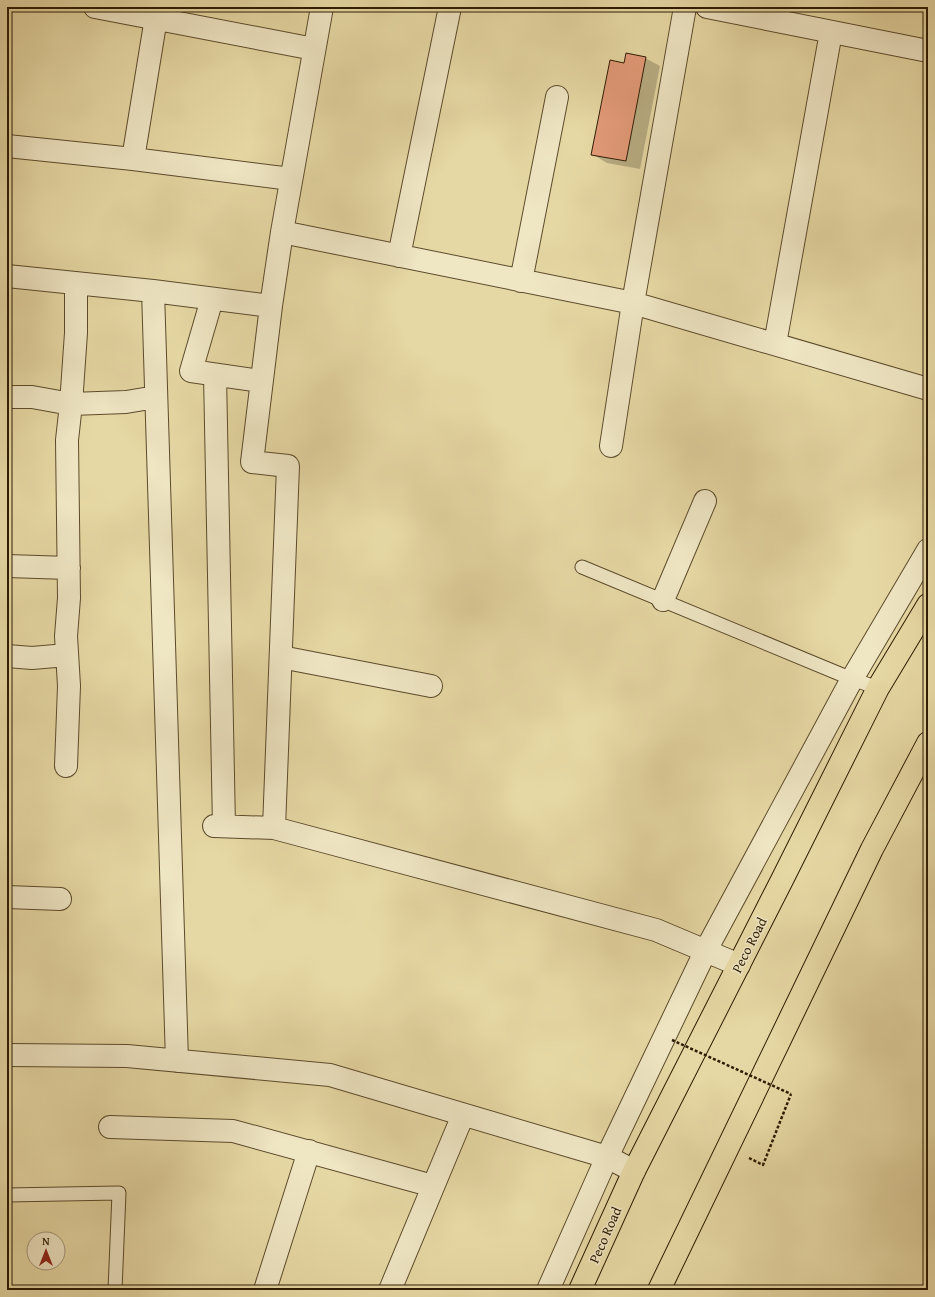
<svg xmlns="http://www.w3.org/2000/svg" width="935" height="1297" font-family="'Gentium Book Plus',serif">
<style>
.shadow{fill:#0003}
.building{fill:#e39a78;stroke:#2e1c03}
.lines{fill:none;stroke-linecap:round;stroke-linejoin:round}
.service-casing{stroke:#5c4b2b;stroke-width:15}
.minor-casing{stroke:#5c4b2b;stroke-width:24}
.primary-casing{stroke:#2e1c03;stroke-width:24}
.path{stroke:#2e1c03;stroke-width:2.5;stroke-dasharray:3 2;stroke-linecap:butt}
.service{stroke:#efe6c4;stroke-width:13}
.minor{stroke:#efe6c4;stroke-width:22}
.primary{stroke:#e6d8a4;stroke-width:22}
.path-bridge{stroke:#2e1c03;stroke-width:2.5;stroke-dasharray:3 2;stroke-linecap:butt}
.labels{text-anchor:middle;stroke-width:3;stroke-linejoin:round;paint-order:stroke}
.street-label{font-size:14px;fill:#2e1c03;stroke:#efe6c4}
</style>
<rect width="100%" height="100%" fill="#e6d8a4"/>
<filter id="stains"><feTurbulence type="fractalNoise" baseFrequency=".005" numOctaves="4"/><feColorMatrix values="0 0 0 0 .2 0 0 0 0 .09 0 0 0 0 .02 0 0 0 .5 -.17"/></filter>
<radialGradient id="worn" r=".72"><stop offset=".6" stop-color="#630" stop-opacity="0"/><stop offset="1" stop-color="#630" stop-opacity=".3"/></radialGradient>
<path class="shadow" d="M 645,58 L 660,66 L 640,169 L 607,163 L 592,154 L 625,64 Z"/>
<path class="building" d="M 626,53 L 646,57 L 626,161 L 591,155 L 610,60 L 624,63 Z"/>
<g class="lines">
<g class="service-casing">
<path id="service" d="M 582,567 L 852,679 L 878,688
M 7,1195 L 119,1193 L 115,1290"/>
</g>
<g class="minor-casing">
<path id="minor" d="M 95,7 L 314,49
M 707,7 L 928,51
M 7,146 L 133,159 L 156,18
M 133,159 L 291,179
M 282,232 L 322,7
M 399,256 L 450,7
M 7,276 L 153,291 L 271,306 L 282,232 L 633,303 L 928,389
M 521,281 L 557,97
M 153,291 L 177,1061
M 212,299 L 191,371 L 261,381
M 271,306 L 252,462 L 288,466 L 274,828
M 775,344 L 831,32
M 215,375 L 224,826
M 7,397 L 32,397 L 71,404 L 126,402 L 156,397
M 611,446 L 633,303 L 685,7
M 7,566 L 69,568
M 663,600 L 705,501
M 7,656 L 32,658 L 67,655
M 281,657 L 431,686
M 66,766 L 69,686 L 66,636 L 69,598 L 67,440 L 71,404 L 76,333 L 76,283
M 214,826 L 274,828 L 656,930 L 739,965
M 7,897 L 60,899
M 7,1055 L 127,1056 L 330,1075 L 607,1157 L 634,1171
M 110,1127 L 233,1131 L 433,1186
M 265,1290 L 309,1151
M 390,1290 L 463,1115
M 548,1290 L 607,1157 L 706,950 L 852,679 L 928,550"/>
</g>
<g class="primary-casing">
<path id="primary" d="M 580,1290 L 634,1171 L 784,876 L 878,688 L 928,605
M 659,1290 L 872,849 L 928,743"/>
</g>
<path class="path" d="M 749,1158 L 763,1165 L 791,1094"/>
<use href="#service" class="service"/>
<use href="#minor" class="minor"/>
<use href="#primary" class="primary"/>
<path class="path-bridge" d="M 672,1040 L 791,1094"/>
</g>
<g class="labels">
<g class="street-label">
<text transform="translate(749 945) rotate(-63)" y="5">Peco Road</text>
<text transform="translate(605 1235) rotate(-66)" y="5">Peco Road</text>
</g>
</g>
<rect width="935" height="1297" fill="none" stroke="#e6d8a4" stroke-width="24"/>
<rect x="8" y="8" width="919" height="1281" fill="none" stroke="#2e1c03" stroke-width="2"/>
<rect x="12" y="12" width="911" height="1273" fill="none" stroke="#2e1c03"/>
<g transform="translate(46 1251)"><circle r="19" fill="#efe6c4" stroke="#a29577"/>
<path d="M0-3L7 15L0 10L-7 15Z" fill="#8f2418"/>
<text y="-6" font-size="11" font-weight="bold" text-anchor="middle" fill="#2e1c03">N</text>
</g>
<rect width="100%" height="100%" filter="url(#stains)"/>
<rect width="100%" height="100%" fill="url(#worn)"/>
</svg>
